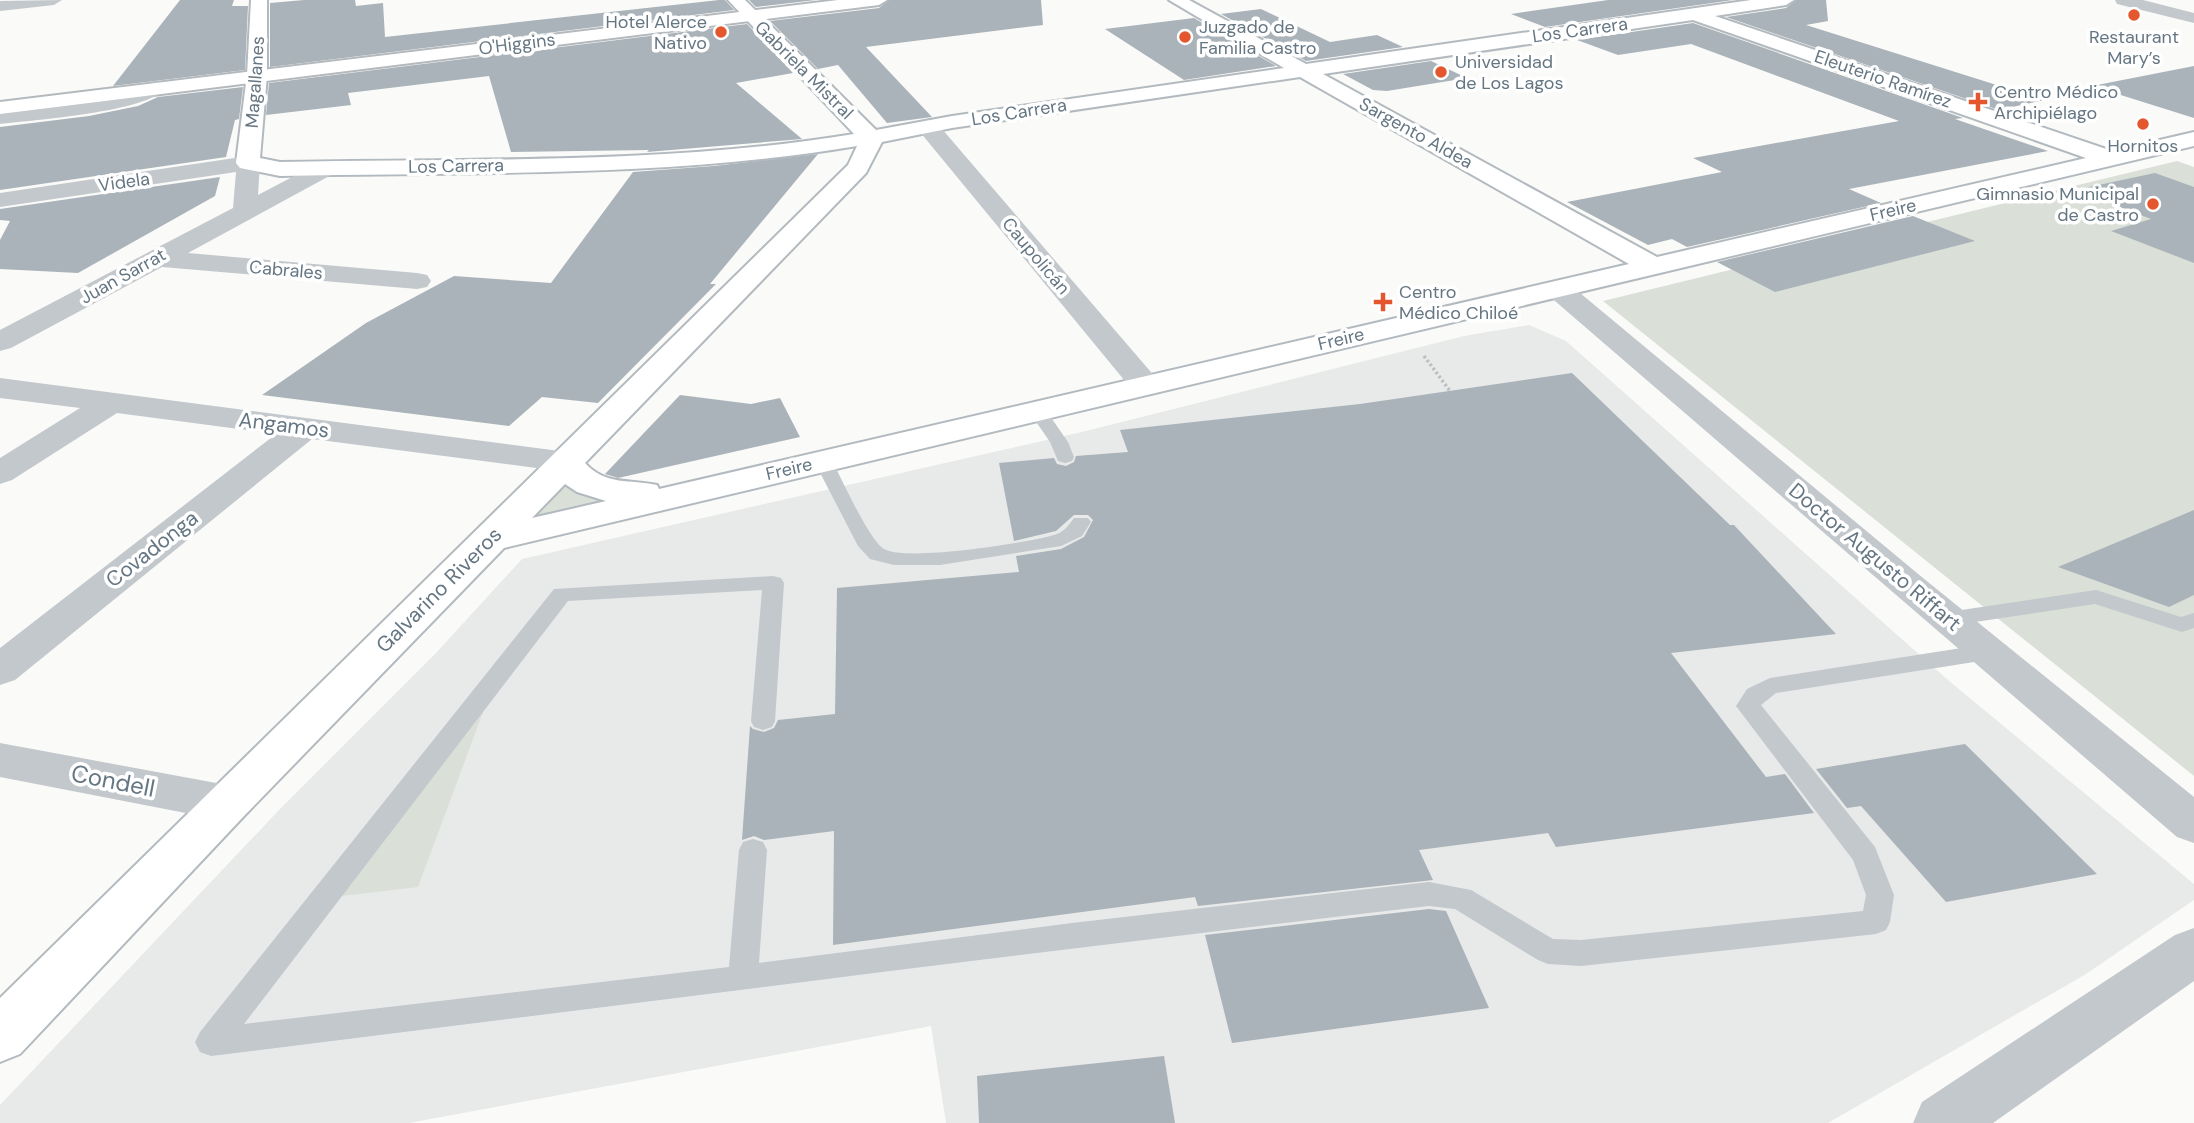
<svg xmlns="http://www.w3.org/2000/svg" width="2194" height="1123" font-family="'DM Sans',sans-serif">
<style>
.built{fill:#e8e9e9}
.green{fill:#dadfd7}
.building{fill:#aab3b9}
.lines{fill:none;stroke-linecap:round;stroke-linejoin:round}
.secondary-casing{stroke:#b3babf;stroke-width:4}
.highway-casing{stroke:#b4b9bd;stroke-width:4}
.path{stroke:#bbbfc2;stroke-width:3.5;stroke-dasharray:2.5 2.5;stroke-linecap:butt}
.lane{fill:#c3c8cc;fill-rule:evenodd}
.street{fill:#c3c8cc;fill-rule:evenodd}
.secondary{fill:#fff;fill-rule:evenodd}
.highway{fill:#fff;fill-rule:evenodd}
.poi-dot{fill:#e4572e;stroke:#fff;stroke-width:2.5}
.labels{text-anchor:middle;stroke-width:7;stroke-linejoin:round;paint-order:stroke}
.far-poi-label{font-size:18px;fill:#657683;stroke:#fff;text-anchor:start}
.far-street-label{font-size:18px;fill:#657683;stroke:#fff}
.street-label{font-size:21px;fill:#657683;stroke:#fff}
.near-street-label{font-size:24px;fill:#657683;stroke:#fff}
</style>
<rect width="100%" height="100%" fill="#fafaf8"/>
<path class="built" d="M 1529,325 L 1566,341 L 1948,680 L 2194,884 L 2194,900 L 2086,974 L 1828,1123 L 946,1123 L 931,1026 L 409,1123 L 0,1123 L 0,1105 L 279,810 L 436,653 L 522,559 L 1086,431 L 1464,336 Z"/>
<path class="green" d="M 2177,161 L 2194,167 L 2194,776 L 1603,301 Z
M 567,462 L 635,493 L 488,540 Z
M 496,677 L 418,887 L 324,898 Z"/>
<path class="building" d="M 180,0 L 234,0 L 232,6 L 248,6 L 245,70 L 113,86 Z
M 304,0 L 355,0 L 356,6 L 383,3 L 385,37 L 719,0 L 725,0 L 734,10 L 270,67 L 270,3 Z
M 749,0 L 816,0 L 756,7 Z
M 889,0 L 1041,0 L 1043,25 L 866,47 L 932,117 L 887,123 L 838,65 L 818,69 L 770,21 L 879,8 Z
M 1608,0 L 1733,0 L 1545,27 L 1511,14 Z
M 1796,0 L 1826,0 L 1828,21 L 1806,25 L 2044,100 L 1999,110 L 1726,17 L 1786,8 Z
M 1261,9 L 1330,42 L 1377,35 L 1403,47 L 1306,61 L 1221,14 Z
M 1194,18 L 1276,66 L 1184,80 L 1105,29 Z
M 1693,23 L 1963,118 L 1955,119 L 2048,151 L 1849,189 L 1881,203 L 1687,247 L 1672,239 L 1648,245 L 1567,202 L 1722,172 L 1693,158 L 1899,121 L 1691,44 L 1618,55 L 1577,40 Z
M 747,24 L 793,73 L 736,83 L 802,139 L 647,152 L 649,150 L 511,152 L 489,76 L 348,93 L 351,105 L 266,115 L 269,83 Z
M 1431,61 L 1467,78 L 1387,91 L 1373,90 L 1343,74 Z
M 2194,66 L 2194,118 L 2092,86 Z
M 243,87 L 239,119 L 235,120 L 226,157 L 0,190 L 0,127 L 89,116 L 138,106 L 158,97 Z
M 818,154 L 710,284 L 716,284 L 598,403 L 542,397 L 509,426 L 262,395 L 366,323 L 454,276 L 551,283 L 633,172 L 714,166 Z
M 2155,173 L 2194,187 L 2194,263 L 2111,231 L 2151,219 L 2075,190 Z
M 220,177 L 215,196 L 78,273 L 0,269 L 0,240 L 10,221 L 0,220 L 0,209 Z
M 1913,216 L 1975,241 L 1775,292 L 1717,262 Z
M 1572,373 L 1730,525 L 1734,525 L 1836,634 L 1671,653 L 1766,777 L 1785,774 L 1814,813 L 1556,847 L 1548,833 L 1419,850 L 1433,880 L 1198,906 L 1195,897 L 833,945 L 834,831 L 764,840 L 754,836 L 742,840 L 750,726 L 753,729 L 764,732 L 774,728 L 778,720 L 835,714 L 837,588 L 1019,572 L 1016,556 L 1061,549 L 1084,537 L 1093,520 L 1088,515 L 1074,515 L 1056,531 L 1014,541 L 999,463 L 1054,458 L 1057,464 L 1066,466 L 1074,462 L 1076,456 L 1128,452 L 1120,430 L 1360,404 Z
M 680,395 L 751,404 L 780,398 L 800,437 L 618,478 L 605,474 Z
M 2194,510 L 2194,595 L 2169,607 L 2058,567 Z
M 1965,744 L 2097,874 L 1946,902 L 1861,806 L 1847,808 L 1816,769 Z
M 1429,909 L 1446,911 L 1489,1008 L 1232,1043 L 1205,935 Z
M 1164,1056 L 1175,1123 L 979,1123 L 977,1076 Z"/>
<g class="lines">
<g class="secondary-casing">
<path id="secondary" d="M 251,0 L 267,0 L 267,75 L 260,158 L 280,162 C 471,158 665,165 854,134 L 728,0 L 745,0 L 876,130 L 952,116 L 1284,68 L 1169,0 L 1189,0 L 1306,64 L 1751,0 L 1794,0 L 1786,5 L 1715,16 L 2112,151 L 2194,132 L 2194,146 L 504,548 L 244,816 L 20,1054 L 0,1062 L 0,998 L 848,165 L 857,146 C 667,178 472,172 280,176 L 240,168 L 236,163 L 247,75 ZM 1693,20 L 2086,158 L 1657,257 L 1323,74 ZM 1300,77 L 1629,264 L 659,489 L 657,485 C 630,479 606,486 585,463 L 866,173 L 882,142 L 952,128 ZM 565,484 L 577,492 L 606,501 L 532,518 Z"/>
</g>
<g class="highway-casing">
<path id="highway" d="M 838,0 L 887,0 L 879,5 L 0,114 L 0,102 Z"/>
</g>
<path class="path" d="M 1424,356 L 1450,391"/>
<path class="lane" d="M 1037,405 L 1043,406 L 1068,442 L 1074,457 L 1072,461 L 1065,463 L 1058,461 L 1050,442 L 1028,410 Z
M 823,455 L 832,461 C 842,479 869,540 884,549 C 906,562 1027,543 1054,535 C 1064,532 1068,526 1074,518 L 1088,518 L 1091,522 L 1082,536 L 1061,546 L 940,565 L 894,565 L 870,559 L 858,546 L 814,461 Z
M 773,576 L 781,578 L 784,583 L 775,721 L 772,727 L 763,730 L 754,727 L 751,721 L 762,590 L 568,601 L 244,1024 L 729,967 L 739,850 L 743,842 L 753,839 L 763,842 L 767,850 L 759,963 L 1072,923 L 1429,882 L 1471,890 L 1553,939 L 1581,940 L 1863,911 L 1866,895 L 1853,860 L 1736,706 L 1747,689 L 1770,678 L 1987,644 L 1995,647 L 1998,652 L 1995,657 L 1987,660 L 1776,693 L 1761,705 L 1875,847 L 1894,895 L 1890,922 L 1886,930 L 1876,934 L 1581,966 L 1548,964 L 1538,960 L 1455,909 L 1429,906 C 1023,953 617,1006 211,1056 L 200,1052 L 195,1042 L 200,1032 L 554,589 Z
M 2096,590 L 2181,617 L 2194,613 L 2194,628 L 2182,632 L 2095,604 L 1948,626 L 1940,624 L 1937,619 L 1940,614 L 1948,612 Z"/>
<path class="street" d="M 62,0 L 54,5 L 0,11 L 0,1 Z
M 2115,0 L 2143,0 L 2194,13 L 2194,23 L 2117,4 Z
M 156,82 L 163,84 L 166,88 C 148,112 33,120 0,124 L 0,112 L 127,94 Z
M 928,120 L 936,122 L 1156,378 L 1161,385 L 1156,392 L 1145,395 L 1134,392 L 920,132 L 917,127 L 920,122 Z
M 248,156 L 256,158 L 260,163 L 258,195 L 317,164 L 333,164 L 337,169 L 333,174 L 188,253 L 417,273 L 427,275 L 431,281 L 427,287 L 417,289 L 162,267 L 11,348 L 0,351 L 0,330 L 233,208 L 236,172 L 0,207 L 0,193 Z
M 1558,281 L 1568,283 L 1923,578 L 2194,797 L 2194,843 L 2177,837 L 1548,295 L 1544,289 L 1548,283 Z
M 0,378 L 567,452 L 579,455 L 584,462 L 579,469 L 567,472 L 312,439 L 15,680 L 0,685 L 0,648 L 276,434 L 117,413 L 12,480 L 0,484 L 0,458 L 80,408 L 0,398 Z
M 0,743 L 227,785 L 244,790 L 251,803 L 244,816 L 227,821 L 0,777 Z
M 2194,928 L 2194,981 L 1993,1123 L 1913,1123 L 1922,1102 L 2175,935 Z"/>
<use href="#secondary" class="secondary"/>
<use href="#highway" class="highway"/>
</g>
<g class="poi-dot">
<circle cx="2134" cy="15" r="7"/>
<circle cx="721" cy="32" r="7"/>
<circle cx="1185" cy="37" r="7"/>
<circle cx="1441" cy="72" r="7"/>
<path d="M1974.5 91.5h7v7h7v7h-7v7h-7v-7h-7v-7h7z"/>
<circle cx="2143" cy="124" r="7"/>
<circle cx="2153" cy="204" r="7"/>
<path d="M1379.5 291.5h7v7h7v7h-7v7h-7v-7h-7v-7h7z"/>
</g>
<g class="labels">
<g class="far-poi-label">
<text x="707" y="28" text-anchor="end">Hotel Alerce<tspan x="707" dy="21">Nativo</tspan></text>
<text x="1199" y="33">Juzgado de<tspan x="1199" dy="21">Familia Castro</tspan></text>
<text x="2134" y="43" text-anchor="middle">Restaurant<tspan x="2134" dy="21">Mary’s</tspan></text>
<text x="1455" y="68">Universidad<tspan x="1455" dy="21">de Los Lagos</tspan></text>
<text x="1994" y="98">Centro Médico<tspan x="1994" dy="21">Archipiélago</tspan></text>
<text x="2143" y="152" text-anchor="middle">Hornitos</text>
<text x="2139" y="200" text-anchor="end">Gimnasio Municipal<tspan x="2139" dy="21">de Castro</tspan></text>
<text x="1399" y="298">Centro<tspan x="1399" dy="21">Médico Chiloé</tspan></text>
</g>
<g class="far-street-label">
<text transform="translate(1580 30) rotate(-8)" y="6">Los Carrera</text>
<text transform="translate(517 44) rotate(-7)" y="6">O'Higgins</text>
<text transform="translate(804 70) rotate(45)" y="6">Gabriela Mistral</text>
<text transform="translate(1883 79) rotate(19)" y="6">Eleuterio Ramírez</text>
<text transform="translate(255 82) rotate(-86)" y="6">Magallanes</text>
<text transform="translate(1019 112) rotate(-9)" y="6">Los Carrera</text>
<text transform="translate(1416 133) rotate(29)" y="6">Sargento Aldea</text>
<text transform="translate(456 166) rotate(-1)" y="6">Los Carrera</text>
<text transform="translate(124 182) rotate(-8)" y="6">Videla</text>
<text transform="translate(1893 210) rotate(-13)" y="6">Freire</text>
<text transform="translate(1036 256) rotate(50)" y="6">Caupolicán</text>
<text transform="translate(286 270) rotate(5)" y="6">Cabrales</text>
<text transform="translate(123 276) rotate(-29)" y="6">Juan Sarrat</text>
<text transform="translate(1341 339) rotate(-13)" y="6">Freire</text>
<text transform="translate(789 469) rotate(-13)" y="6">Freire</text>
</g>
<g class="street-label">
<text transform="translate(284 425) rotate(7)" y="7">Angamos</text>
<text transform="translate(152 549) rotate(-38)" y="7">Covadonga</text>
<text transform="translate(1875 557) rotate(40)" y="7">Doctor Augusto Riffart</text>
<text transform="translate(439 590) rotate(-45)" y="7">Galvarino Riveros</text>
</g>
<g class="near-street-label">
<text transform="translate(113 781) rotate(11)" y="8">Condell</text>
</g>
</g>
</svg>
